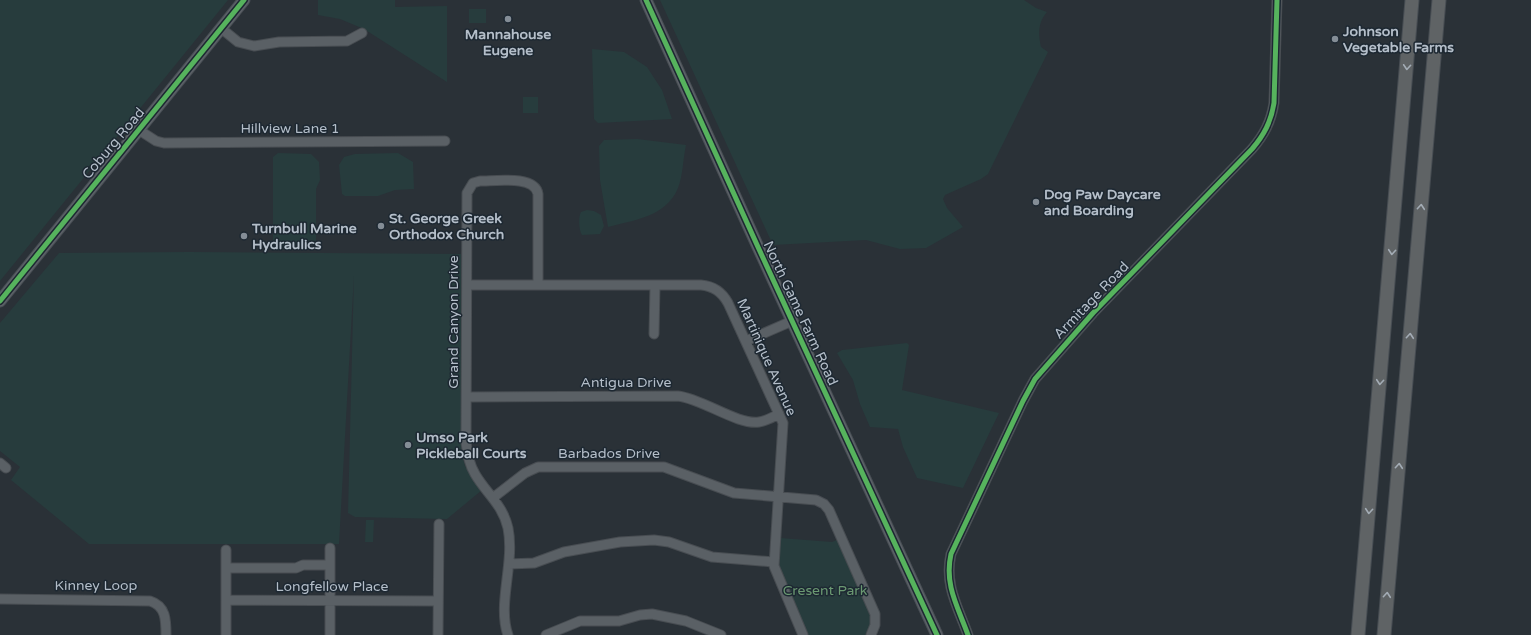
<svg xmlns="http://www.w3.org/2000/svg" width="1531" height="635" font-family="'Varela Round',sans-serif">
<style>
.green{fill:#273c3d}
.lines{fill:none;stroke-linecap:round;stroke-linejoin:round}
.minor-casing{stroke:#484d52;stroke-width:11}
.major-casing{stroke:#484e54;stroke-width:13}
.highway-casing{stroke:#474d53;stroke-width:15}
.minor{stroke:#5a6065;stroke-width:9}
.major{stroke:#5c6167;stroke-width:11}
.highway{stroke:#5f6365;stroke-width:13}
.cycleway-casing{stroke:#1d2832;stroke-width:8}
.cycleway{stroke:#56b35d;stroke-width:5}
.oneway{stroke:#a3acb5}
.poi-dot{fill:#848d96;stroke:#1d2832;stroke-width:1.5}
.labels{text-anchor:middle;stroke-width:3;stroke-linejoin:round;paint-order:stroke}
.poi-label{font-size:14px;font-weight:bold;fill:#b4bec9;stroke:#1d2832;text-anchor:start}
.street-label{font-size:14px;fill:#b4bec9;stroke:#1d2832}
.park-label{font-size:14px;fill:#6b9972;stroke:#1d2832}
</style>
<rect width="100%" height="100%" fill="#2a3137"/>
<path class="green" d="M 0,0 L 228,0 L 0,281 Z
M 318,0 L 395,0 L 395,7 L 447,6 L 447,82 L 364,29 L 340,19 L 318,15 Z
M 660,0 L 1024,0 L 1036,8 L 1047,12 C 1038,22 1038,34 1041,47 L 1048,52 L 988,174 L 981,179 L 945,195 L 943,199 L 947,208 L 963,227 L 926,248 L 900,249 L 866,240 L 773,245 Z
M 469,9 L 486,9 L 486,23 L 469,23 Z
M 592,49 L 624,52 L 647,67 L 662,90 L 672,119 L 598,123 L 594,119 Z
M 523,97 L 538,97 L 538,113 L 523,113 Z
M 637,139 L 686,145 C 683,159 683,175 678,188 C 666,217 634,220 608,227 L 600,180 L 599,146 L 604,140 Z
M 278,153 L 311,154 L 319,162 L 320,180 L 316,189 L 316,245 L 282,246 L 273,243 L 273,157 Z
M 398,153 L 413,162 L 414,189 L 395,190 L 378,196 L 345,196 L 342,194 L 339,165 L 344,157 L 355,154 Z
M 587,210 L 594,211 L 601,215 L 604,226 L 600,234 L 582,235 C 579,231 578,217 581,212 Z
M 189,252 L 461,254 L 461,451 L 465,466 L 482,490 L 447,519 L 355,517 L 348,513 L 354,275 L 339,544 L 89,544 L 11,480 L 20,467 L 0,451 L 0,323 L 59,253 Z
M 907,343 L 909,345 L 902,390 L 999,413 L 963,488 L 917,478 L 903,447 L 898,429 L 870,427 L 860,404 L 853,380 L 837,353 L 842,350 Z
M 366,520 L 374,520 L 373,542 L 365,542 Z
M 780,538 L 832,542 L 839,539 L 870,610 L 872,624 L 865,635 L 808,635 L 779,570 Z"/>
<g class="lines">
<g class="minor-casing">
<path id="minor" d="M 222,29 L 238,42 L 254,46 L 279,42 L 347,41 L 362,33
M 139,130 L 156,141 L 164,143 L 445,141
M 467,285 L 701,285 C 714,286 722,292 728,303 L 783,423 L 774,566 L 803,635
M 654,334 L 655,285
M 746,341 L 792,321
M 467,397 L 678,396 C 703,399 737,425 759,422 C 766,421 773,417 779,414
M 0,463 L 6,468
M 494,497 L 525,473 L 538,467 L 664,467 L 734,493 L 816,500 L 824,504 L 829,510 L 875,614 L 875,625 L 871,635
M 509,564 L 534,563 L 564,552 L 620,542 L 654,540 L 669,542 L 712,557 L 774,562
M 226,568 L 296,568 L 303,565 L 330,565
M 0,599 L 150,601 C 166,606 166,620 166,635
M 226,600 L 438,601
M 226,635 L 226,550
M 330,635 L 330,548
M 438,635 L 439,524
M 508,635 C 497,604 515,563 508,528 C 503,505 486,493 475,474 C 469,464 467,453 466,442 L 467,193 L 473,183 L 480,181 C 495,181 535,175 538,194 L 538,285
M 546,635 L 580,621 L 619,621 L 640,615 L 652,614 L 686,621 L 721,635
M 968,635 C 958,607 944,585 951,554 L 1023,401 L 1035,379 L 1093,313 L 1252,149 C 1264,135 1271,122 1274,103 L 1277,0"/>
</g>
<g class="major-casing">
<path id="major" d="M 646,0 L 758,247 L 937,635
M 0,301 L 244,0"/>
</g>
<g class="highway-casing">
<path id="highway" d="M 1358,635 L 1412,0
M 1384,635 L 1439,0"/>
</g>
<use href="#minor" class="minor"/>
<use href="#major" class="major"/>
<use href="#highway" class="highway"/>
<g class="cycleway-casing">
<path id="cycleway" d="M 646,0 L 758,247 L 937,635
M 0,301 L 244,0
M 968,635 C 958,607 944,585 951,554 L 1023,401 L 1035,379 L 1093,313 L 1252,149 C 1264,135 1271,122 1274,103 L 1277,0"/>
</g>
<use href="#cycleway" class="cycleway"/>
</g>
<defs><path id="oneway-chevron" d="M-2-3.5L2.5 0L-2 3.5" fill="none" stroke-width="1.6" stroke-linecap="round" stroke-linejoin="round"/></defs>
<g class="oneway">
<use href="#oneway-chevron" transform="translate(1407 67) rotate(94)"/>
<use href="#oneway-chevron" transform="translate(1421 207) rotate(-85)"/>
<use href="#oneway-chevron" transform="translate(1392 252) rotate(95)"/>
<use href="#oneway-chevron" transform="translate(1410 336) rotate(-85)"/>
<use href="#oneway-chevron" transform="translate(1380 382) rotate(95)"/>
<use href="#oneway-chevron" transform="translate(1399 466) rotate(-85)"/>
<use href="#oneway-chevron" transform="translate(1369 511) rotate(95)"/>
<use href="#oneway-chevron" transform="translate(1387 595) rotate(-85)"/>
</g>
<g class="poi-dot">
<circle cx="508" cy="19" r="4"/>
<circle cx="1335" cy="39" r="4"/>
<circle cx="1036" cy="202" r="4"/>
<circle cx="381" cy="226" r="4"/>
<circle cx="244" cy="236" r="4"/>
<circle cx="408" cy="445" r="4"/>
</g>
<g class="labels">
<g class="poi-label">
<text x="1343" y="36">Johnson<tspan x="1343" dy="16">Vegetable Farms</tspan></text>
<text x="508" y="39" text-anchor="middle">Mannahouse<tspan x="508" dy="16">Eugene</tspan></text>
<text x="1044" y="199">Dog Paw Daycare<tspan x="1044" dy="16">and Boarding</tspan></text>
<text x="389" y="223">St. George Greek<tspan x="389" dy="16">Orthodox Church</tspan></text>
<text x="252" y="233">Turnbull Marine<tspan x="252" dy="16">Hydraulics</tspan></text>
<text x="416" y="442">Umso Park<tspan x="416" dy="16">Pickleball Courts</tspan></text>
</g>
<g class="street-label">
<text x="290" y="133">Hillview Lane 1</text>
<text transform="translate(113 143) rotate(-50)" y="5">Coburg Road</text>
<text transform="translate(1091 300) rotate(-46)" y="5">Armitage Road</text>
<text transform="translate(801 313) rotate(65)" y="5">North Game Farm Road</text>
<text transform="translate(453 322) rotate(-90)" y="5">Grand Canyon Drive</text>
<text transform="translate(767 357) rotate(66)" y="5">Martinique Avenue</text>
<text x="626" y="387">Antigua Drive</text>
<text x="609" y="458">Barbados Drive</text>
<text x="96" y="590">Kinney Loop</text>
<text x="332" y="591">Longfellow Place</text>
</g>
<g class="park-label">
<text x="825" y="595">Cresent Park</text>
</g>
</g>
</svg>
